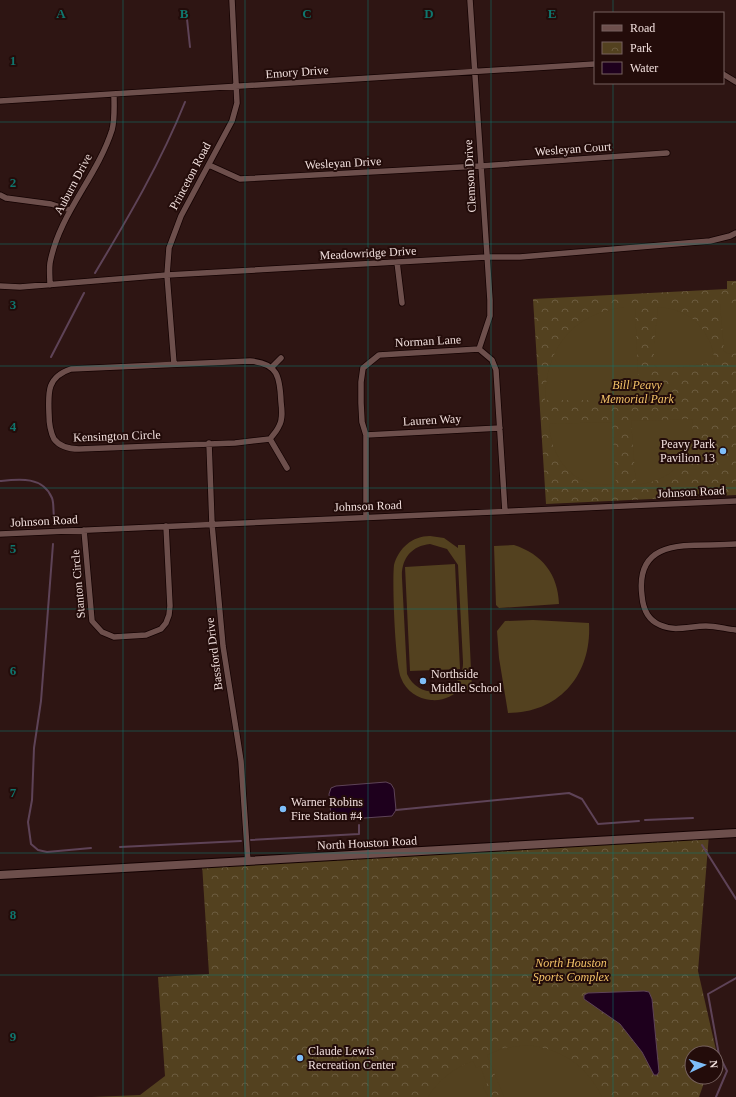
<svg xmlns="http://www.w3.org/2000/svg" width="736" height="1097" font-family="'Times New Roman',serif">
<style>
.park{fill:url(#park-crowns)}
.pitch{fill:#53411f;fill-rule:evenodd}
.water{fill:#1e001d;stroke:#5e4357}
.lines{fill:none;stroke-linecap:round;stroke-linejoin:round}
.stream{stroke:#5e4357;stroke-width:2}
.street-casing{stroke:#140202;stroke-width:7}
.secondary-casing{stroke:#140202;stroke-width:10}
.street{stroke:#6d4f4c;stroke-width:5.5}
.secondary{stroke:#6d4f4c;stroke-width:8}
.grid{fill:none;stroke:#0f766e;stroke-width:1;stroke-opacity:0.55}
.poi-dot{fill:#7ebef9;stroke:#230c0a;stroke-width:1.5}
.labels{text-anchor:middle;stroke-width:4;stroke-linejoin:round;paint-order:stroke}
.street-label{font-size:12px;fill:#f2e0de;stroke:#230c0a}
.park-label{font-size:12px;font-style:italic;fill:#f3c368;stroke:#230c0a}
.poi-label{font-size:12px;fill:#f2e0de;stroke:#230c0a;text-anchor:start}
.grid-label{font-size:13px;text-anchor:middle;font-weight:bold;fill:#0f766e;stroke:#230c0a;stroke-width:4;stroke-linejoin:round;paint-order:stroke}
</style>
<defs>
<pattern id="park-crowns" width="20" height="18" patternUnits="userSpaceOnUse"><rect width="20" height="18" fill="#53411f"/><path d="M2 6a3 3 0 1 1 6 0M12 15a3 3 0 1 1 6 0" fill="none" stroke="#6c5c3f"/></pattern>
</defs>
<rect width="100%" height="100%" fill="#2e1513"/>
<path class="park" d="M 727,281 L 736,281 L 736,495 L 546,504 L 533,299 L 727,289 Z
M 709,834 L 698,971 L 716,1050 L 715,1053 L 692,1053 L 692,1077 L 706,1077 L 699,1097 L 92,1097 L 140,1095 L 165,1076 L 158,977 L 209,974 L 202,864 Z"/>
<path class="pitch" d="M 720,304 L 736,304 L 736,353 L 728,354 L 724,351 Z
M 624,307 L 635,307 L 639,396 L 635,400 L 545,400 C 546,349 571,314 624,307 Z
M 658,307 C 691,309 711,330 715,362 L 677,368 L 658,368 L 654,365 L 654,344 Z
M 692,419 C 696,457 673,481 636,485 L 631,421 Z
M 612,422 L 616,484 C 609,484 601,486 594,484 C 565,478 551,451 549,424 Z
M 430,536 L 444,538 L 458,548 L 458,545 L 465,545 L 472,690 L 464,690 L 463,686 C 454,696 444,701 431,700 C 418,699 406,691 401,678 C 395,664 392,582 394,565 C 399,548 412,536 430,536 ZM 430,544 L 447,549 L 458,565 L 463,662 C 464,695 420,703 407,674 L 402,578 C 401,559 411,546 430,544 Z
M 514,545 C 542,554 558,574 559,604 L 499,608 L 496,605 L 494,546 Z
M 455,564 L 460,669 L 410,671 L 405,567 Z
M 533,620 L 589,623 C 592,674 560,713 508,713 L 499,658 L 497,631 L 505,621 Z
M 527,1045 C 561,1049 587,1065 602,1097 L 504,1097 L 487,1055 L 503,1048 Z
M 473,1061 L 476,1068 L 480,1066 L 487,1084 L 483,1086 L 488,1097 L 428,1097 C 439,1080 453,1068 473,1061 Z"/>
<path class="water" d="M 386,782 L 391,784 L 394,789 L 396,810 L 392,816 L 337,820 L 331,817 L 329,794 L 331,788 L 336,786 Z
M 644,991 L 649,992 L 652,999 L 659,1072 L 657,1075 L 654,1075 L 642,1052 L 620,1024 L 584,999 L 584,995 L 588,993 Z"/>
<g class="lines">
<path class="stream" d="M 187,19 L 190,47
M 95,273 C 128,218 161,162 185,102
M 51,357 L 84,293
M 0,481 C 19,479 43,476 52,498 C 54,503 53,511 54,516
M 53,544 L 41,701 L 34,748 L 32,800 L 28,822 L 31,844 L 38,850 L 47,852 L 91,848
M 396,810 L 569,793 L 582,799 L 598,824 L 639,821
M 645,820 L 693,818
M 251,840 L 359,834 L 359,825
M 702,845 L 736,899
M 120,847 L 241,841
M 716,1097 L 727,1071 L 719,1055 L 708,994 L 736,978"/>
<g class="street-casing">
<path id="street" d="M 470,0 L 490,300 L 490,316 L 479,349
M 723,74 L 736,82
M 0,101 L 595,64
M 209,165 L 240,179 L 480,166 L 667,153
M 0,195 L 6,198 L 51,204 L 70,210
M 397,262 L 402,303
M 50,285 C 50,278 49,270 50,263 C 59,214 97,177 112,130 C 115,119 114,106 114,94
M 0,286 L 20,287 L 167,275 L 486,257 L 520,257 L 710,241 L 730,236 L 736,233
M 250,361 C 278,363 280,377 281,402 C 282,410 283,419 279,426 C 277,431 273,435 270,439 L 235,443 L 79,449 C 70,449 60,447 54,439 C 50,431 49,423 49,414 C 48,392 47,377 71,369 Z
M 174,364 L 167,275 L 169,248 L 181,216 L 232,121 L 237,103 L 232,0
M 272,367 L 281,358
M 366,435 L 500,428
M 270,439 L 287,468
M 209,443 L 212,524 L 223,646 L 241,761 L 248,862
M 366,517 L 366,435 L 362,422 L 361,403 L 361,382 L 363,368 L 379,355 L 479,349 L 492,360 L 496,370 L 505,511
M 84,530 L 92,621 L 102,632 L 114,637 L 146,635 L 161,629 L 166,623 L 169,615 L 170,606 L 166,526
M 0,534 L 736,501
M 736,544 C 696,548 634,533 642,596 C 643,608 648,620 660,625 C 675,632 690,626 706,626 C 716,626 726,629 736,630"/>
</g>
<g class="secondary-casing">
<path id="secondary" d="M 0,875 L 736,833"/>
</g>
<use href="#street" class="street"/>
<use href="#secondary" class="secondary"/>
</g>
<path class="grid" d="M 123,0 L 123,1097M 245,0 L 245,1097M 368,0 L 368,1097M 491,0 L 491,1097M 613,0 L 613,13M 613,83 L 613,1097M 0,122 L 736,122M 0,244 L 736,244M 0,366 L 736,366M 0,488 L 736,488M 0,609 L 736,609M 0,731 L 736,731M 0,853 L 736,853M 0,975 L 736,975"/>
<g class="poi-dot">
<circle cx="723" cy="451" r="4"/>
<circle cx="423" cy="681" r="4"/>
<circle cx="283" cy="809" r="4"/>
<circle cx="300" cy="1058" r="4"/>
</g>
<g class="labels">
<g class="street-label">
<text transform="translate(297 72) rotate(-4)" y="4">Emory Drive</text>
<text transform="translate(573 149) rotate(-4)" y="4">Wesleyan Court</text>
<text transform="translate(343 163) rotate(-3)" y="4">Wesleyan Drive</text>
<text transform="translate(190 176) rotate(-62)" y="4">Princeton Road</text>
<text transform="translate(470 176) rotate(-93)" y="4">Clemson Drive</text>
<text transform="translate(73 184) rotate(-62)" y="4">Auburn Drive</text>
<text transform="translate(368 253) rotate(-3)" y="4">Meadowridge Drive</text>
<text transform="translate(428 341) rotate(-3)" y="4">Norman Lane</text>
<text transform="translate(432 420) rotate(-3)" y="4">Lauren Way</text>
<text transform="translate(117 436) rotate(-2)" y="4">Kensington Circle</text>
<text transform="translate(691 492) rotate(-3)" y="4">Johnson Road</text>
<text transform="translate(368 506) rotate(-2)" y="4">Johnson Road</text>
<text transform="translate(44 521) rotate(-3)" y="4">Johnson Road</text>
<text transform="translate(78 584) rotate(-95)" y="4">Stanton Circle</text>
<text transform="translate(214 654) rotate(-97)" y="4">Bassford Drive</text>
<text transform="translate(367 843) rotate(-3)" y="4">North Houston Road</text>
</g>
<g class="park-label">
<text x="637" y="389">Bill Peavy<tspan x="637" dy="14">Memorial Park</tspan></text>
<text x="571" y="967">North Houston<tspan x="571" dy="14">Sports Complex</tspan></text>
</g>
<g class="poi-label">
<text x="715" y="448" text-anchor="end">Peavy Park<tspan x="715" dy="14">Pavilion 13</tspan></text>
<text x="431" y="678">Northside<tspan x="431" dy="14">Middle School</tspan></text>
<text x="291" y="806">Warner Robins<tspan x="291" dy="14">Fire Station #4</tspan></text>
<text x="308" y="1055">Claude Lewis<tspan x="308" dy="14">Recreation Center</tspan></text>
</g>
</g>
<g class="grid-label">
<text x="61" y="18">A</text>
<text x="184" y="18">B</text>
<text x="307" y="18">C</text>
<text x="429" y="18">D</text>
<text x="552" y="18">E</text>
<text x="13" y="65">1</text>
<text x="13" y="187">2</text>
<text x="13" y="309">3</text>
<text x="13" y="431">4</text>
<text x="13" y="553">5</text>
<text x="13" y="675">6</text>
<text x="13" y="797">7</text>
<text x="13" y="919">8</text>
<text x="13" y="1041">9</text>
</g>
<rect x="594" y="12" width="130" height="72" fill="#230c0a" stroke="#76615f"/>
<rect x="602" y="25" width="20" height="6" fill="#6d4f4c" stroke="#76615f"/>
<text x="630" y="32" font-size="12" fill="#f2e0de">Road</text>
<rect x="602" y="42" width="20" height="12" fill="url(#park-crowns)" stroke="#76615f"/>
<text x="630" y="52" font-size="12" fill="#f2e0de">Park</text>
<rect x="602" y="62" width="20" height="12" fill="#1e001d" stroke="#76615f"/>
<text x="630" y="72" font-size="12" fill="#f2e0de">Water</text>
<g transform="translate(704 1065) rotate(86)"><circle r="19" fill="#230c0a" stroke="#76615f"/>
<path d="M0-3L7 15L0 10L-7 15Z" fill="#7ebef9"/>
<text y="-6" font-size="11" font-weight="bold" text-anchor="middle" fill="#f2e0de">N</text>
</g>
</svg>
